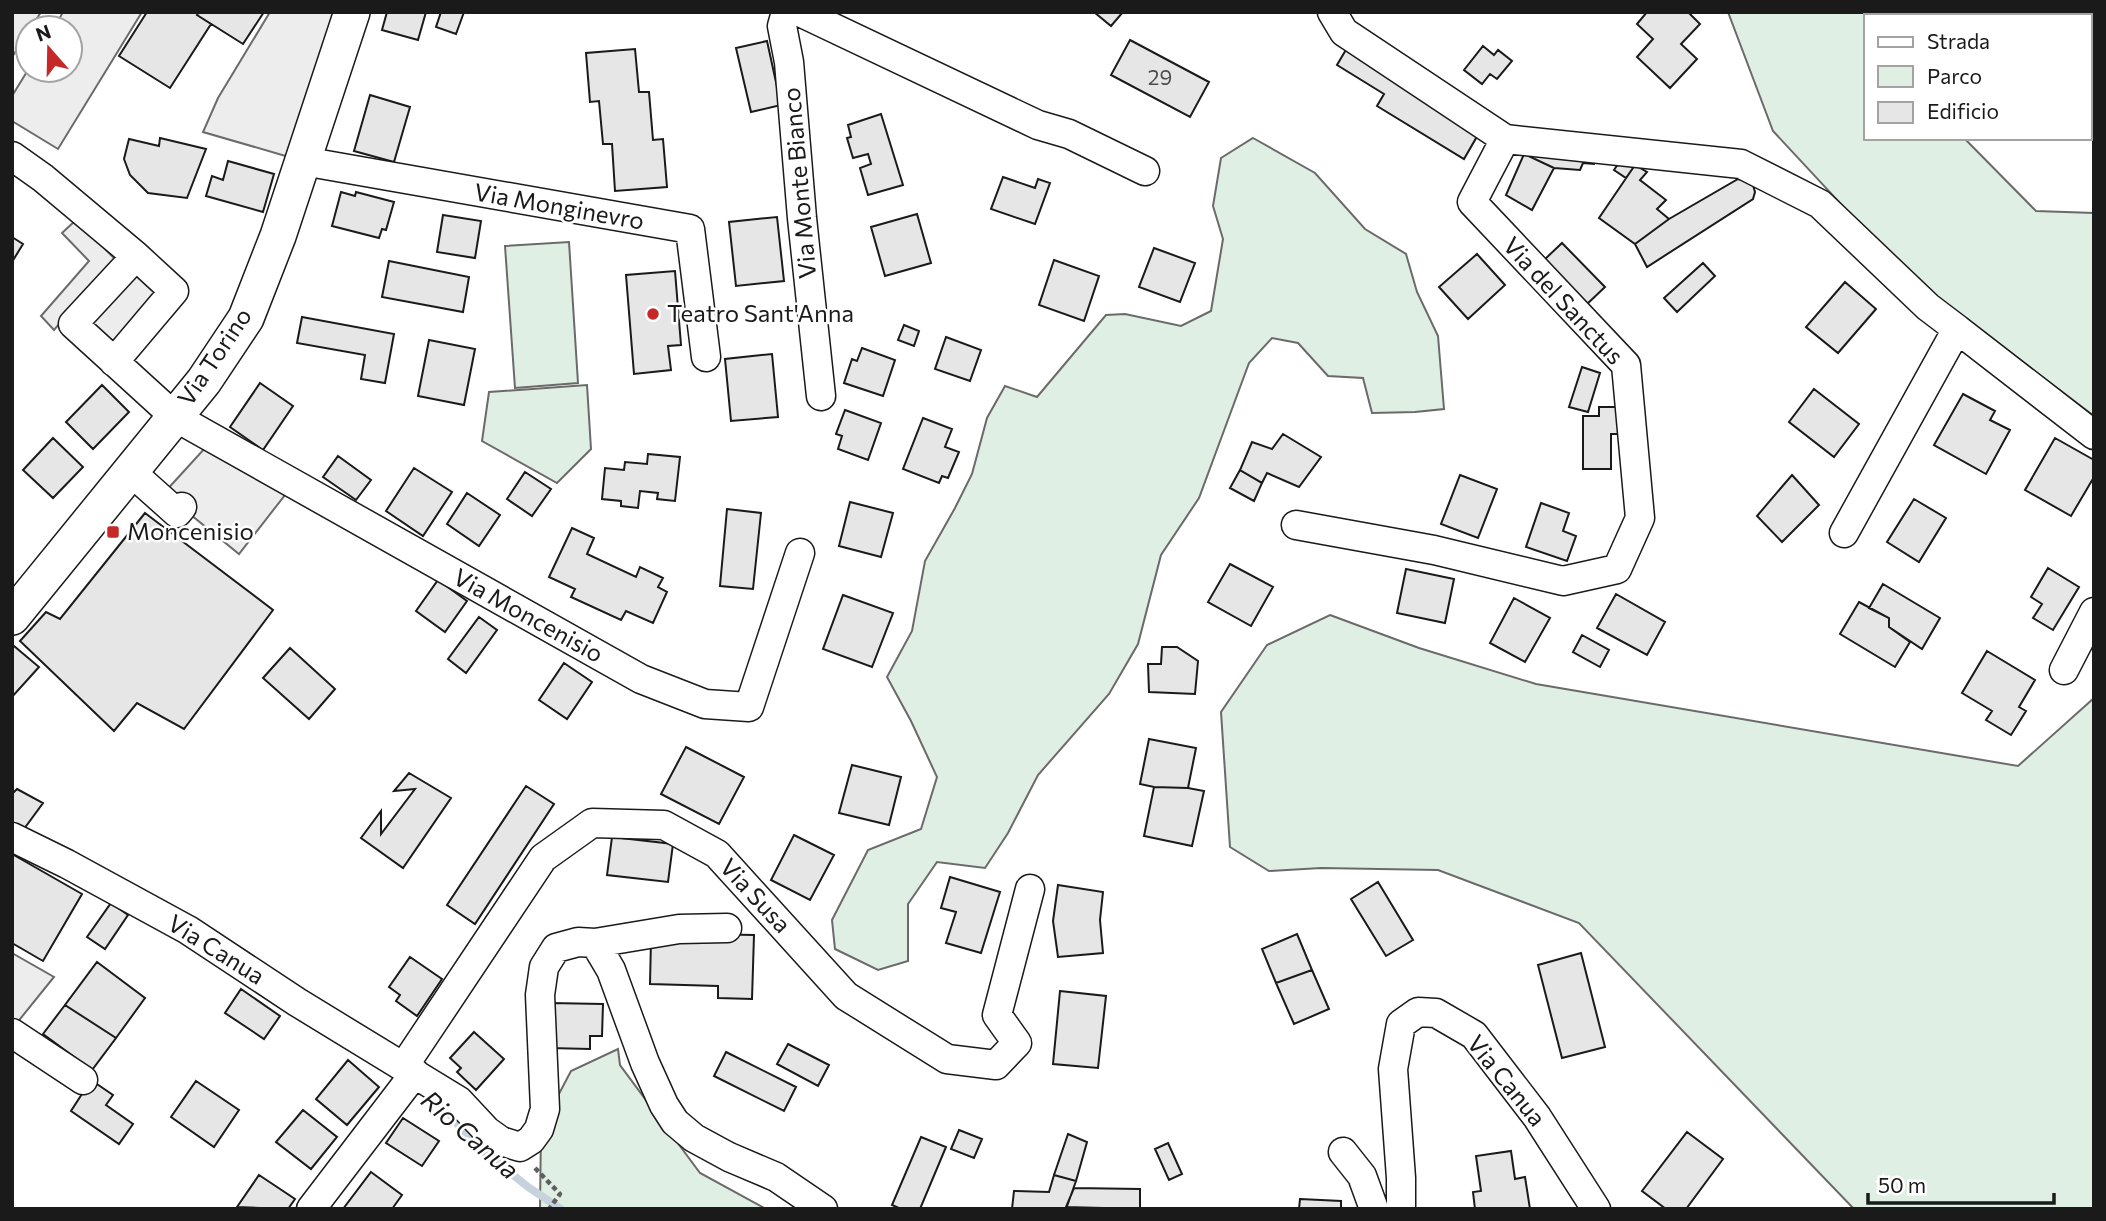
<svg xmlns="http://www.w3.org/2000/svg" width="2106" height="1221" font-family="Commissioner,sans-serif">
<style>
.green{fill:#e0efe3;stroke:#6a6a6a;stroke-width:2}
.parking{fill:#ededed;stroke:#6a6a6a;stroke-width:2}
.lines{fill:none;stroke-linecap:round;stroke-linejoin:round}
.stream{stroke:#c6d2dc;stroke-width:8}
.building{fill:#e6e6e6;stroke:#1a1a1a;stroke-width:2}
.minor-casing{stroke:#1a1a1a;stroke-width:31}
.major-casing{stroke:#1a1a1a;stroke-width:38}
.path{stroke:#5f5f5f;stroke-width:4.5;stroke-dasharray:5 3.5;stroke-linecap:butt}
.minor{stroke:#fff;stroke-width:28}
.major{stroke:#fff;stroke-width:35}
.poi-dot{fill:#c62828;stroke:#fff;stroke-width:2.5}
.labels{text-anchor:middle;stroke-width:5;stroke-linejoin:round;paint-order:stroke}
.number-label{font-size:21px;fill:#4d4d4d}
.street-label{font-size:24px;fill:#1a1a1a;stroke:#fff}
.poi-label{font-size:24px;fill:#1a1a1a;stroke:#fff;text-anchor:start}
.water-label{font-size:26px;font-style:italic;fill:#1a1a1a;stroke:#fff}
</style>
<rect width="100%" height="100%" fill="#fff"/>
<path class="green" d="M 1728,12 L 1866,12 L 1871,16 L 1866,16 L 1866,138 L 1964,138 L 2036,211 L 2094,213 L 2094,416 L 1905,273 L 1773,131 Z
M 1253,138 L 1315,173 L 1365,229 L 1406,254 L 1417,292 L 1438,336 L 1444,409 L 1415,412 L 1372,413 L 1363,378 L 1328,376 L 1298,343 L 1272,338 L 1249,363 L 1199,498 L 1161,555 L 1138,644 L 1109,694 L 1038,775 L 1008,833 L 985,868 L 937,862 L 908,904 L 908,961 L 878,970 L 835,949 L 832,920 L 868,850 L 921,829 L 937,777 L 911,721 L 887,677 L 912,631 L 925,561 L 955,508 L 972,474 L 987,418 L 1005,386 L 1037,397 L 1106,315 L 1125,314 L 1181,326 L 1211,311 L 1223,239 L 1213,206 L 1221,158 Z
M 569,242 L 578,383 L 515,388 L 505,246 Z
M 587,385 L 591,449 L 557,483 L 482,441 L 489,392 Z
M 1330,615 L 1419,648 L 1536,684 L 2018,766 L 2094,698 L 2094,1209 L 1854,1209 L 1579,923 L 1438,870 L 1321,868 L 1269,871 L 1230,847 L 1221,712 L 1267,645 Z
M 618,1049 L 620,1065 L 700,1173 L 766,1209 L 540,1209 L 541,1128 L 571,1071 Z"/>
<path class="parking" d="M 12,12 L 41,12 L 31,28 L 28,28 L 28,32 L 12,57 Z
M 63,12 L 142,12 L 58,149 L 12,121 L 12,96 L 28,70 L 70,70 L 70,28 L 54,28 Z
M 270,12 L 334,12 L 289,157 L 203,132 L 218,98 Z
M 76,220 L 115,259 L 54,330 L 41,316 L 89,261 L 62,233 Z
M 136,256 L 174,291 L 114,362 L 73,325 Z
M 205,448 L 285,495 L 239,554 L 164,493 Z
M 12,953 L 54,977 L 16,1024 L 12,1021 Z"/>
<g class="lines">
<path class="stream" d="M 441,1103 L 472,1142 L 528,1187 L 561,1209"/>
</g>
<path class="building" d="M 147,12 L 199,12 L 197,15 L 211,24 L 170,88 L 119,56 Z
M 199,12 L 264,12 L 243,44 L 197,15 Z
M 387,12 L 426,12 L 418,40 L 382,30 Z
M 441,12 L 464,12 L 456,34 L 436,27 Z
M 1094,12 L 1123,12 L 1111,26 Z
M 1647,12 L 1688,12 L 1700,24 L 1681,44 L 1697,59 L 1670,88 L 1637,57 L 1653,39 L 1637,24 Z
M 1934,12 L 1968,12 L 1966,16 L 1945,16 Z
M 1130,40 L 1209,82 L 1190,117 L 1111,75 Z
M 767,41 L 781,105 L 751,112 L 736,48 Z
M 1350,43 L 1479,133 L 1464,159 L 1377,106 L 1384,94 L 1337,65 Z
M 1483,46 L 1494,55 L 1498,50 L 1512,61 L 1497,79 L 1490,74 L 1482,84 L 1464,70 Z
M 635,49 L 639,92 L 649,92 L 653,140 L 663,139 L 667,187 L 615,191 L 612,144 L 603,144 L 599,101 L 590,102 L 586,53 Z
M 370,95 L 410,107 L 394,162 L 354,151 Z
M 881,114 L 903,185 L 868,195 L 860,168 L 871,164 L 868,154 L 853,158 L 847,138 L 851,137 L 848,125 Z
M 160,138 L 206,149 L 187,198 L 148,193 L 130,175 L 124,159 L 129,139 L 159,146 Z
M 1598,152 L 1594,164 L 1583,163 L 1580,170 L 1554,168 L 1524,154 Z
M 1524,154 L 1554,168 L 1532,210 L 1506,195 Z
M 1623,157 L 1635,165 L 1626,178 L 1614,170 Z
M 228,161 L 274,174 L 263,212 L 206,196 L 212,176 L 223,180 Z
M 1635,165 L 1647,172 L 1640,180 L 1666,200 L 1657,209 L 1669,219 L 1635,244 L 1599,218 Z
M 1003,177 L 1035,188 L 1038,179 L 1050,183 L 1035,224 L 991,209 Z
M 1738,179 L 1748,180 L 1753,185 L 1755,192 L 1753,199 L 1647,267 L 1635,244 L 1669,219 Z
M 341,192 L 355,196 L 356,192 L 394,202 L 386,230 L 382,229 L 379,238 L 332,226 Z
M 917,214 L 931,263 L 885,276 L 871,227 Z
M 443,215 L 481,221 L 475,258 L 437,252 Z
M 777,217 L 784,281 L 736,286 L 729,222 Z
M 12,237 L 23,244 L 12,262 Z
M 1562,243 L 1605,287 L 1586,305 L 1543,261 Z
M 1154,248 L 1195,263 L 1180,302 L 1139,287 Z
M 1477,254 L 1505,285 L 1468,319 L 1439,287 Z
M 1054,260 L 1099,276 L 1084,321 L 1039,305 Z
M 389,261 L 469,277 L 463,312 L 382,297 Z
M 1703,263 L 1715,276 L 1677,312 L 1664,298 Z
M 675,271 L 681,345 L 668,346 L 671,370 L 634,374 L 626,275 Z
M 1845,282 L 1876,309 L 1838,353 L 1806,327 Z
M 302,317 L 394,334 L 385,383 L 361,379 L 365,355 L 297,343 Z
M 904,325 L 919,331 L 914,346 L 898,340 Z
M 946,337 L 981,350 L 970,381 L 935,369 Z
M 429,340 L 475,349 L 464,405 L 418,396 Z
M 862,348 L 895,360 L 883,396 L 844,383 L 852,359 L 857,361 Z
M 772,354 L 778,417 L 731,421 L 725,359 Z
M 1582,367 L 1600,373 L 1588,412 L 1569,407 Z
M 260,383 L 293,406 L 263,450 L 230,427 Z
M 102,385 L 129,412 L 93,449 L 66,422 Z
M 1814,389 L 1859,424 L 1834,457 L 1789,422 Z
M 1963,394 L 1995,411 L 1990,420 L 2010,430 L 1986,474 L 1934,445 Z
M 1599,407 L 1618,407 L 1618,434 L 1611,434 L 1611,469 L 1583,469 L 1583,416 L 1599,416 Z
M 845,410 L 881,423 L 868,460 L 838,449 L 842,436 L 836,434 Z
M 923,418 L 952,429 L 945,447 L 959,452 L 948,478 L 942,476 L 939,483 L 903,469 Z
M 1283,434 L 1321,457 L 1299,487 L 1267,473 L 1262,483 L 1240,470 L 1252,442 L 1272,449 Z
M 53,438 L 83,467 L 53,498 L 23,470 Z
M 2055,438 L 2094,460 L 2094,477 L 2071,516 L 2025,490 Z
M 648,454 L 680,457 L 675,501 L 657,499 L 658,493 L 640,491 L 638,508 L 621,506 L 621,501 L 602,499 L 605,468 L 624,470 L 625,462 L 647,464 Z
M 338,456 L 371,480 L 356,500 L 323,477 Z
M 414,468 L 452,492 L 423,536 L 386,511 Z
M 1240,470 L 1262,483 L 1254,501 L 1230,488 Z
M 525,472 L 551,489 L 532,516 L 507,499 Z
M 1460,475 L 1497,489 L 1478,538 L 1441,524 Z
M 1792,475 L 1819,505 L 1782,542 L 1757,516 Z
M 467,493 L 500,515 L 479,546 L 447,524 Z
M 1914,499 L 1946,518 L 1919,562 L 1887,542 Z
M 850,502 L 893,513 L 881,557 L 839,546 Z
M 1541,503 L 1569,513 L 1563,531 L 1576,536 L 1567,561 L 1526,547 Z
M 727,509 L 761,513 L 753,589 L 720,586 Z
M 145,513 L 273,610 L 184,729 L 137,703 L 114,731 L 20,641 L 46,612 L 60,619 Z
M 572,528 L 594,538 L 587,554 L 636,577 L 640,567 L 663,578 L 658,587 L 667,592 L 653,623 L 626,611 L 621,620 L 571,597 L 575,589 L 549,577 Z
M 1230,564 L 1273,587 L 1251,626 L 1208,602 Z
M 2048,568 L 2079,587 L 2053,630 L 2033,618 L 2042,604 L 2031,597 Z
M 1406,569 L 1454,579 L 1445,623 L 1397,613 Z
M 438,580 L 467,601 L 445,632 L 416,611 Z
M 1883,584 L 1940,618 L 1922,649 L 1889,627 L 1889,618 L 1869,608 Z
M 1616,594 L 1665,622 L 1647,655 L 1597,628 Z
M 843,595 L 893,613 L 872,667 L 823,649 Z
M 1514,598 L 1550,618 L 1525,662 L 1490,643 Z
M 1859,602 L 1889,618 L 1889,627 L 1910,642 L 1895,667 L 1840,634 Z
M 479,617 L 497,630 L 466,673 L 448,659 Z
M 1582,635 L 1609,650 L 1600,667 L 1573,652 Z
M 14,646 L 39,667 L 12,697 L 12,648 Z
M 1162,647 L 1177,647 L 1198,661 L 1195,694 L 1149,692 L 1148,664 L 1161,664 Z
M 290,648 L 335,689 L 309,719 L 263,678 Z
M 1987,651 L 2035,680 L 2019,707 L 2026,711 L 2011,735 L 1986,720 L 1992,711 L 1962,693 Z
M 564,663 L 592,682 L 567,719 L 539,700 Z
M 1149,739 L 1196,748 L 1188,788 L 1154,787 L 1140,784 Z
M 686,747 L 744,777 L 719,824 L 661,794 Z
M 852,765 L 901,777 L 889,825 L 839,813 Z
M 409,773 L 451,798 L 403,868 L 361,838 L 381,811 L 381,834 L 415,789 L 394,791 Z
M 526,786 L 554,804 L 475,924 L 447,905 Z
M 1154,787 L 1188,788 L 1204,791 L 1192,846 L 1144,836 Z
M 17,789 L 43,803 L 21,833 L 12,828 L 12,794 Z
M 794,835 L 834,855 L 810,900 L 771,880 Z
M 612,837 L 673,844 L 668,882 L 607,875 Z
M 12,854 L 82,894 L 43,961 L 12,943 Z
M 950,877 L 1000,892 L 981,953 L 946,943 L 956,912 L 941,908 Z
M 1378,882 L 1413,940 L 1386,956 L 1351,899 Z
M 1058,885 L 1103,892 L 1100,920 L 1103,953 L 1058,957 L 1053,921 Z
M 111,903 L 128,915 L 105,949 L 87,937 Z
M 700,934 L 754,935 L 752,999 L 718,998 L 718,986 L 650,984 L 651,940 Z
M 1297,934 L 1312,970 L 1276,983 L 1262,949 Z
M 1581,953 L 1605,1047 L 1562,1058 L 1538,965 Z
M 410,957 L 442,979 L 417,1016 L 396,1001 L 400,995 L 389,987 Z
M 97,962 L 145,998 L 116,1038 L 65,1005 Z
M 1312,970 L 1329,1009 L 1294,1024 L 1276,983 Z
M 241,989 L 280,1016 L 264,1039 L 225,1013 Z
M 1060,991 L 1106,996 L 1098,1068 L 1053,1064 Z
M 550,1003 L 603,1004 L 602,1036 L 590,1036 L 590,1049 L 549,1048 Z
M 65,1005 L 116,1038 L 92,1070 L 43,1034 Z
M 474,1032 L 504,1059 L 476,1090 L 457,1072 L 461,1068 L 450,1058 Z
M 788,1044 L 829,1065 L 818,1086 L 777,1064 Z
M 726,1052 L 796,1087 L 784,1111 L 714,1076 Z
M 348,1060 L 379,1087 L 347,1125 L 316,1099 Z
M 91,1080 L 113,1095 L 106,1105 L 133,1124 L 119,1144 L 71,1111 Z
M 196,1081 L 239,1110 L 214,1147 L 171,1117 Z
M 303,1110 L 337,1137 L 311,1169 L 276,1142 Z
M 403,1118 L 439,1141 L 422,1166 L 386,1143 Z
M 959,1130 L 982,1139 L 974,1158 L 951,1149 Z
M 1687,1132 L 1723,1159 L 1686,1209 L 1666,1209 L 1642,1191 Z
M 1068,1134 L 1087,1142 L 1076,1181 L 1054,1175 Z
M 921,1137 L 946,1147 L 920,1209 L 901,1209 L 892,1205 Z
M 1168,1143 L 1182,1174 L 1169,1180 L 1155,1149 Z
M 1511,1151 L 1515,1179 L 1525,1177 L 1530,1209 L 1475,1209 L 1473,1192 L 1481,1191 L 1476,1156 Z
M 371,1172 L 402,1195 L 392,1209 L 343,1209 Z
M 259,1175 L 295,1199 L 288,1209 L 237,1207 Z
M 1054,1175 L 1076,1181 L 1066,1209 L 1012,1209 L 1014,1191 L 1049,1192 Z
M 1074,1188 L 1140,1189 L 1140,1209 L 1066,1207 Z
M 1300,1199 L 1341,1201 L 1341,1209 L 1299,1209 Z"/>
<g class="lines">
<g class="minor-casing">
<path id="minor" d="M 786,12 L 782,26 L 789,62 L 802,218 L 821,396
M 800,12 L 1038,125 L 1069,134 L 1145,171
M 1332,12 L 1344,32 L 1505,139 L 1741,164 L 1820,204 L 1928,307 L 1957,329 L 1844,533
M 1918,12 L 1922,16
M 2090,87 L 2094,97
M 12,156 L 43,178 L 136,256 L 73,324 L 175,417 L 641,679 L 705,704 L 749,707 L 800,553
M 303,161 L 690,229 L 706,357
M 1957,329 L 2094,435
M 114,362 L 174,291 L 136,256
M 130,471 L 177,513 L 182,507
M 1296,525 L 1434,550 L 1563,581 L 1617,569 L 1640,518 L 1626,365 L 1472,202 L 1505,139
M 2064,670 L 2094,612
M 12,837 L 67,864 L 188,930 L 297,1002 L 459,1101 L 487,1131 L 501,1141 L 520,1147 L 531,1140 L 539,1129 L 545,1109 L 540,995 L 544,967 L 556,948 L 578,942 L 595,943 L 611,970 L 645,1063 L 664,1105 L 675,1122 L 694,1138 L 729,1157 L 776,1177 L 823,1209
M 595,943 L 679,929 L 727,928
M 12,1033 L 83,1080
M 404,1066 L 543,858 L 592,823 L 664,825 L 717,854 L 846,996 L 947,1059 L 996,1065 L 1017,1043 L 997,1015 L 1030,889
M 1343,1152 L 1362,1176 L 1374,1209
M 311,1209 L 415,1073
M 1401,1209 L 1401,1178 L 1393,1069 L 1401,1024 L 1418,1012 L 1436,1013 L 1474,1035 L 1537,1117 L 1596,1209"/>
</g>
<g class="major-casing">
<path id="major" d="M 12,617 L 204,381 L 246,318 L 278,236 L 352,12"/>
</g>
<path class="path" d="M 535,1168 L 560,1194 L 549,1209"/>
<use href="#minor" class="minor"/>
<use href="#major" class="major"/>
</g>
<g class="poi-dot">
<circle cx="653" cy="314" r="7"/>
<rect x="106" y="525" width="14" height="14" rx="3.5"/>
</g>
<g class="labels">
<g class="number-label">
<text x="1160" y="85">29</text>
</g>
<g class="street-label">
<text transform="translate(800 183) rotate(-95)" y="8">Via Monte Bianco</text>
<text transform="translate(559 207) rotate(10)" y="8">Via Monginevro</text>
<text transform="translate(1563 301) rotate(47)" y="8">Via del Sanctus</text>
<text transform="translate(215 357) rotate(-56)" y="8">Via Torino</text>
<text transform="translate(528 616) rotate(29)" y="8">Via Moncenisio</text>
<text transform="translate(755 896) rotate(47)" y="8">Via Susa</text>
<text transform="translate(216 950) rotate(32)" y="8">Via Canua</text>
<text transform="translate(1506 1081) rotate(51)" y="8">Via Canua</text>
</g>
<g class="poi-label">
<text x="667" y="322">Teatro Sant'Anna</text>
<text x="127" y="540">Moncenisio</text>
</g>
<g class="water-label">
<text transform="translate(470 1135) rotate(41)" y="9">Rio Canua</text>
</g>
</g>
<rect width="2106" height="1221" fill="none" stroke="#1a1a1a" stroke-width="28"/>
<rect x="1864" y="14" width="228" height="126" fill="#ffffff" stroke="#a3a3a3" stroke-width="2"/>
<rect x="1878" y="37" width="35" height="10" fill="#ffffff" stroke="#a3a3a3" stroke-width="2"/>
<text x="1927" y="49" font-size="21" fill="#1a1a1a">Strada</text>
<rect x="1878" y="66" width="35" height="21" fill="#e0efe3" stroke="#a3a3a3" stroke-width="2"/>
<text x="1927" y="84" font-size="21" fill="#1a1a1a">Parco</text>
<rect x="1878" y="102" width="35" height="21" fill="#e6e6e6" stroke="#a3a3a3" stroke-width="2"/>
<text x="1927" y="119" font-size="21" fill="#1a1a1a">Edificio</text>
<g transform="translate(49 49) rotate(340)"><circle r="33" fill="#ffffff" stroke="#a3a3a3" stroke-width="2"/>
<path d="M0-5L12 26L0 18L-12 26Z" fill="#c62828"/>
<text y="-10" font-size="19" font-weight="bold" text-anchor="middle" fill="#1a1a1a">N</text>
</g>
<path d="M1868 1193v10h186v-10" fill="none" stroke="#1a1a1a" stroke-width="3.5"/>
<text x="1878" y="1193" font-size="21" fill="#1a1a1a" stroke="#ffffff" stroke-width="5" paint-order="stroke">50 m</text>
</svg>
